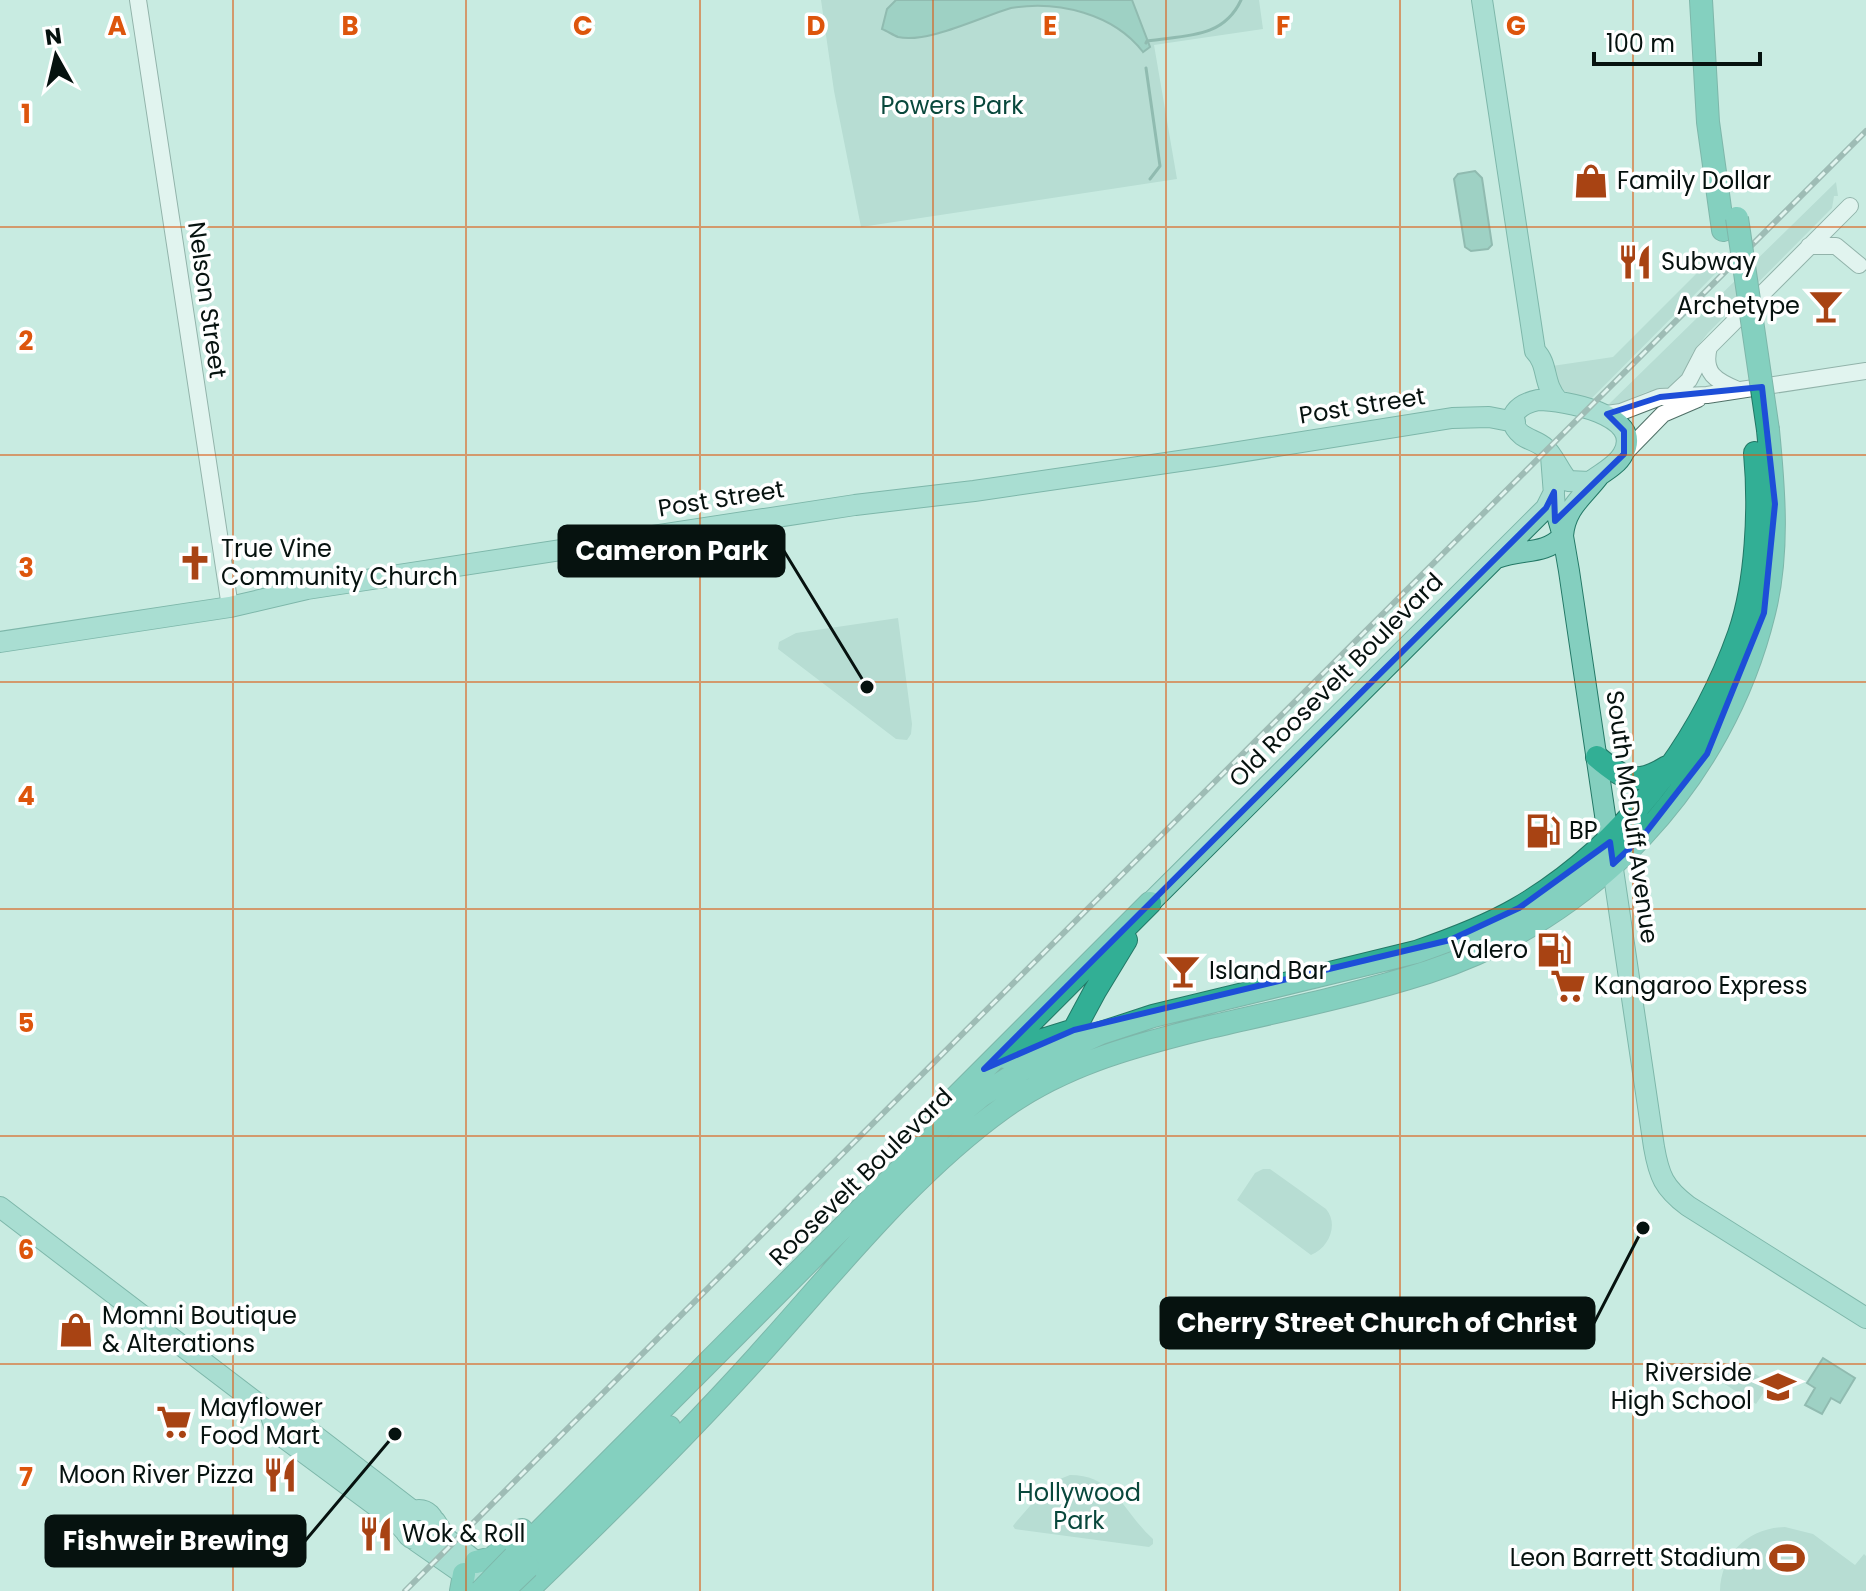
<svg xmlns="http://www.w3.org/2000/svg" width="1866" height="1591" font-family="Poppins,sans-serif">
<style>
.green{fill:#a2ccc0}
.water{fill:#6bb19f;stroke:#4d8174;stroke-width:2}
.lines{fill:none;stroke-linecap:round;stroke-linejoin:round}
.stream{stroke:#4d8174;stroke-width:3}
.minor-casing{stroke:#507067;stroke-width:18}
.major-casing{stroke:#237866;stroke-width:22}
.highway-casing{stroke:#237866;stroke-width:24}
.minor{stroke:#fff;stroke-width:16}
.major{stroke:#84cfbf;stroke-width:20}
.highway{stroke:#32af95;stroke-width:22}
.rail-casing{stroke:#6c847e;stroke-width:6}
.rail{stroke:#fff;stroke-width:3;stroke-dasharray:9;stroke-linecap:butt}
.highway-bridge-casing{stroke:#237866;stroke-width:24;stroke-linecap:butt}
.highway-bridge{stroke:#32af95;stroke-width:22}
.marked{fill:none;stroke:#1d4ed8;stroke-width:6;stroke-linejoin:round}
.grid{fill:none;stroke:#dd550c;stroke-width:2;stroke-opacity:0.55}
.labels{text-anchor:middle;stroke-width:7;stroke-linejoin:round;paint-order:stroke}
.park-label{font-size:24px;fill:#09483c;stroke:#fff}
.poi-label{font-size:24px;fill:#06120f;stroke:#fff;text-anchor:start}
.street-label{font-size:24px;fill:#06120f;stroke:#fff}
.grid-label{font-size:26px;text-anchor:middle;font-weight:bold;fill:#dd550c;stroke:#fff;stroke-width:7;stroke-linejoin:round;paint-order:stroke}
.leader{fill:none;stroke:#06120f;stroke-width:3}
.callout-dot{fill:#06120f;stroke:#fff;stroke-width:3}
.callout{fill:#06120f;stroke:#06120f;stroke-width:3}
.callout-label{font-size:26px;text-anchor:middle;font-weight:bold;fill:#fff}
</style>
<rect width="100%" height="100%" fill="#c8ebe1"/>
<path class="green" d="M 821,0 L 1259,0 L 1263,29 L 1154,45 L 1177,179 L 861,227 L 834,91 Z
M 1836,182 L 1838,196 L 1834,196 L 1832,208 L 1708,333 L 1693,352 L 1683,376 L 1670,388 L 1646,392 L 1621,403 L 1608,405 Z
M 1698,265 L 1718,265 L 1719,270 L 1588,402 L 1556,387 L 1552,366 L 1613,357 L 1699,271 Z
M 898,618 L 912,724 L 911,734 L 907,740 L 896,739 L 778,649 L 779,642 L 796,633 Z
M 1263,1169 L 1270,1169 L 1326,1209 C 1339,1224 1329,1248 1311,1255 L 1237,1200 L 1255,1173 Z
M 1736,1362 L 1770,1383 L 1756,1404 L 1723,1383 Z
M 1070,1475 C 1115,1475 1123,1512 1153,1539 L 1153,1544 L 1149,1547 L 1015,1529 L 1013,1526 L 1016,1522 L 1050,1483 Z
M 1785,1527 L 1813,1534 L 1855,1565 L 1864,1554 L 1866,1556 L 1866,1591 L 1720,1591 C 1721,1554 1748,1528 1785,1527 Z"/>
<path class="water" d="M 896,0 L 1132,0 L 1150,47 L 1143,52 C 1114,14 1058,0 1011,8 C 983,16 927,44 898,37 C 893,35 887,31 882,29 L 887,9 Z
M 1475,171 L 1482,178 L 1492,245 L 1488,249 L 1471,251 L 1465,247 L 1454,179 L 1458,174 Z
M 1823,1358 L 1855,1378 L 1840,1403 L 1831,1398 L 1822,1414 L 1805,1405 L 1815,1388 L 1807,1383 Z"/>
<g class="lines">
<path class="stream" d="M 1146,43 L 1147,41 C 1185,35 1223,39 1241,0
M 1146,68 L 1160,166 L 1150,179"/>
<g class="minor-casing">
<path id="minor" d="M 138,0 L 230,607
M 1809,246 L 1836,246 L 1859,265
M 1709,347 C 1702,373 1716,381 1738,390
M 1673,395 L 1689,380 L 1703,353 L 1850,206
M 1607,414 L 1621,412 L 1660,397 L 1707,395 L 1866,371
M 1624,454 L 1663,414 L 1698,399"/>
</g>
<g class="major-casing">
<path id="major" d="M 1482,0 L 1535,351 C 1549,365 1542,383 1558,401
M 1538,400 C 1562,400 1646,414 1623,454 C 1617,466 1600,474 1590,482 L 1568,481 C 1559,471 1554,456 1545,448 C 1539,442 1529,440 1522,435 C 1501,417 1520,404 1538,400 Z
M 1551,456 L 1555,508 L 1563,536 L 1569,571 L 1654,1147 C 1659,1176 1664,1188 1688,1206 L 1866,1318
M 1563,536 C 1565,508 1583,497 1599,476
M 1497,558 C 1523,548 1543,556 1563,536
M 0,642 L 230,607 L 307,589 L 855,505 L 974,491 L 1214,456 L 1452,418 L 1489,417 L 1515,422
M 1150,903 L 1546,508 L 1554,492
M 0,1207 L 270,1413 L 288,1415 L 413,1511
M 270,1413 L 276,1432 L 395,1520 L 404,1530
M404 1525a15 15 0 1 1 30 0a15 15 0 1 1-30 0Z
M 435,1521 L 446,1538 L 489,1572
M 416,1541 L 475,1582"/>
</g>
<g class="highway-casing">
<path id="highway" d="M 1701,0 L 1708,122 L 1723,230
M 1597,757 C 1624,780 1637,786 1667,767
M 1066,1054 L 1074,1030 L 1095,991 L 1126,940
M 1004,1057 L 1036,1042 L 1081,1028
M 937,1116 L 1150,903
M 514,1557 L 941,1129 L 981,1096 L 1023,1069 L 1101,1033 L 1153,1016 L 1416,952 C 1451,940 1486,927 1517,909 C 1621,848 1699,747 1739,634 C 1757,582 1760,507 1755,453
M 476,1562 L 493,1558 L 522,1530
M 528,1567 L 669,1427
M 461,1591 L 464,1574
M 527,1591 C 606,1515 685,1437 758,1356 C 834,1272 911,1174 1003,1108 C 1061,1066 1129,1047 1197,1030 C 1274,1012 1353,996 1428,972 C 1593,919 1723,781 1764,613 C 1779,553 1774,491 1768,430"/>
</g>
<use href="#minor" class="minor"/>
<use href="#major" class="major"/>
<use href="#highway" class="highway"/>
<g class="rail-casing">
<path id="rail" d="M 405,1591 L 1866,131"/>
</g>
<use href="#rail" class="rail"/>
<g class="highway-bridge-casing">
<path id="highway-bridge" d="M 1737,218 L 1768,430
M 481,1591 L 514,1557
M 503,1591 L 528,1567"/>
</g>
<use href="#highway-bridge" class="highway-bridge"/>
</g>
<path d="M0 0H1866V1591H0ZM 1762,387 L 1775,504 L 1764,613 L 1707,754 L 1644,835 L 1613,864 L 1610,842 L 1519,908 L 1450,940 L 1074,1030 L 984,1069 L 1546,508 L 1554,492 L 1555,521 L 1624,454 L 1624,431 L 1607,414 L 1660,397 Z" fill="#c8ebe1" fill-opacity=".55" fill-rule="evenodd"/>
<path class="marked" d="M 1762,387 L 1775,504 L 1764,613 L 1707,754 L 1644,835 L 1613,864 L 1610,842 L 1519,908 L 1450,940 L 1074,1030 L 984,1069 L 1546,508 L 1554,492 L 1555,521 L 1624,454 L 1624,431 L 1607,414 L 1660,397 Z"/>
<path class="grid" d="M 233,0 L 233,1591M 466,0 L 466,1591M 700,0 L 700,1591M 933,0 L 933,1591M 1166,0 L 1166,1591M 1400,0 L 1400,1591M 1633,0 L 1633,1591M 0,227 L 1866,227M 0,455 L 1866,455M 0,682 L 1866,682M 0,909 L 1866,909M 0,1136 L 1866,1136M 0,1364 L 1866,1364"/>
<defs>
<g id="shop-bare" transform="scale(2.76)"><path d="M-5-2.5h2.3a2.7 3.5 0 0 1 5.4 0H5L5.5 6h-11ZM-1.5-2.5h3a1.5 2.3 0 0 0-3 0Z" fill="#a84313" stroke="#fff" stroke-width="2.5" paint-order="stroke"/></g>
<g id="restaurant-bare" transform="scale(2.76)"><path d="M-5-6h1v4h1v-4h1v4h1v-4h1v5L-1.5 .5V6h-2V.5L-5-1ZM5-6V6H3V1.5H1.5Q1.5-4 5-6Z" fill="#a84313" stroke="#fff" stroke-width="2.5" paint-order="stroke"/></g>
<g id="bar-bare" transform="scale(2.76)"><path d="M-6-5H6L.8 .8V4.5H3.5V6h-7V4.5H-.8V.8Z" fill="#a84313" stroke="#fff" stroke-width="2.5" paint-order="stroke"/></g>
<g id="church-bare" transform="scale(2.76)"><path d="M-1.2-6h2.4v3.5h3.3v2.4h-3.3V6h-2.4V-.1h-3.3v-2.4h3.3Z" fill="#a84313" stroke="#fff" stroke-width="2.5" paint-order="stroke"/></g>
<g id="fuel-bare" transform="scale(2.76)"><path d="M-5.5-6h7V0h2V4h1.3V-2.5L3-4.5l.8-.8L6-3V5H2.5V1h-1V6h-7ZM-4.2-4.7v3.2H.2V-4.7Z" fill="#a84313" stroke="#fff" stroke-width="2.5" paint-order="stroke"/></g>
<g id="supermarket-bare" transform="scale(2.76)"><path d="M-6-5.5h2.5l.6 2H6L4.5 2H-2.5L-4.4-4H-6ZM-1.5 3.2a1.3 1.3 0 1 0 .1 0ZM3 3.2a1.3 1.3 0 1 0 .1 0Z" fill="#a84313" stroke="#fff" stroke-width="2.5" paint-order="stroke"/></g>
<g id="school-bare" transform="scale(2.76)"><path d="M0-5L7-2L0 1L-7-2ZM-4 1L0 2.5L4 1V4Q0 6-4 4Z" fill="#a84313" stroke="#fff" stroke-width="2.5" paint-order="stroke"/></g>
<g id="stadium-bare" transform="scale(2.76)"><path d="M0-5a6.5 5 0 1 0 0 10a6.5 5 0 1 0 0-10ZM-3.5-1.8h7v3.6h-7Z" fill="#a84313" stroke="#fff" stroke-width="2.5" paint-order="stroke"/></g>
</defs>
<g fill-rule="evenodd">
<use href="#shop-bare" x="1591" y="181"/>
<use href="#restaurant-bare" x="1635" y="262"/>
<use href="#bar-bare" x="1826" y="306"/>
<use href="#church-bare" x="195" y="563"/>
<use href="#fuel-bare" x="1543" y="831"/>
<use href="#fuel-bare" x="1554" y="950"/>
<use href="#bar-bare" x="1183" y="971"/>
<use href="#supermarket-bare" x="1568" y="986"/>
<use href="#shop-bare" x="76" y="1330"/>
<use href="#school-bare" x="1778" y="1387"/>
<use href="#supermarket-bare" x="174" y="1422"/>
<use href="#restaurant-bare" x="280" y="1475"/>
<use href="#restaurant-bare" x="376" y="1534"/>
<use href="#stadium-bare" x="1787" y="1558"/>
</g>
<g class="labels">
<g class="park-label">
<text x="952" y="114">Powers Park</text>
<text x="1079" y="1501">Hollywood<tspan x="1079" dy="28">Park</tspan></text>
</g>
<g class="poi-label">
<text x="1617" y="189">Family Dollar</text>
<text x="1661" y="270">Subway</text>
<text x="1800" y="314" text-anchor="end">Archetype</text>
<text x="221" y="557">True Vine<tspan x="221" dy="28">Community Church</tspan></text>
<text x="1569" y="839">BP</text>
<text x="1528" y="958" text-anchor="end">Valero</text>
<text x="1209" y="979">Island Bar</text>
<text x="1594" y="994">Kangaroo Express</text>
<text x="102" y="1324">Momni Boutique<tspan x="102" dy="28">&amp; Alterations</tspan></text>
<text x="1752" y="1381" text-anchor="end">Riverside<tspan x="1752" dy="28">High School</tspan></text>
<text x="200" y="1416">Mayflower<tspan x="200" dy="28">Food Mart</tspan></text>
<text x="254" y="1483" text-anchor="end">Moon River Pizza</text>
<text x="402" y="1542">Wok &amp; Roll</text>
<text x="1761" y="1566" text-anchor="end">Leon Barrett Stadium</text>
</g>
<g class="street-label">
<text transform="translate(207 300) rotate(82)" y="8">Nelson Street</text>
<text transform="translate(1362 406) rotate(-9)" y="8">Post Street</text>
<text transform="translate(721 499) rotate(-9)" y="8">Post Street</text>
<text transform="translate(1336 680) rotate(-45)" y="8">Old Roosevelt Boulevard</text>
<text transform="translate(1632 817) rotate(82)" y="8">South McDuff Avenue</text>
<text transform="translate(861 1177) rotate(-44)" y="8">Roosevelt Boulevard</text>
</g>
</g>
<g class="grid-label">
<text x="117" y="35">A</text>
<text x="350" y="35">B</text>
<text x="583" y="35">C</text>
<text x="816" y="35">D</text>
<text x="1050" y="35">E</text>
<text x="1283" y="35">F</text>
<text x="1516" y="35">G</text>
<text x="26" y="123">1</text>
<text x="26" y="350">2</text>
<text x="26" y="577">3</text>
<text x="26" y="805">4</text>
<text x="26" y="1032">5</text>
<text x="26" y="1259">6</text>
<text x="26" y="1486">7</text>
</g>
<path class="leader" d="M867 687L784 551M1643 1228L1594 1323M395 1434L305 1541"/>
<g class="callout-dot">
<circle cx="867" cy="687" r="8"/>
<circle cx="1643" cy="1228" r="8"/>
<circle cx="395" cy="1434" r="8"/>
</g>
<g class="callout">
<rect x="559" y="526" width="225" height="50" rx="8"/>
<rect x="1161" y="1298" width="433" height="50" rx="8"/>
<rect x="46" y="1516" width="259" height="50" rx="8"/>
</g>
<g class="callout-label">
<text x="672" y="560">Cameron Park</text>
<text x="1377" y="1332">Cherry Street Church of Christ</text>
<text x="176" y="1550">Fishweir Brewing</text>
</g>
<g transform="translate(56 56) rotate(352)" stroke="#ffffff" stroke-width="6" paint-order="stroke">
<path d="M0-6L14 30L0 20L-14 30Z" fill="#06120f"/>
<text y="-12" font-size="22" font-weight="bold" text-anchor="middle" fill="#06120f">N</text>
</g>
<path d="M1594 52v12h166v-12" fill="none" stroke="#06120f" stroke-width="4"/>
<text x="1606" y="52" font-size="24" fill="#06120f" stroke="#ffffff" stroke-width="6" paint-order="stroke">100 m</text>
</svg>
